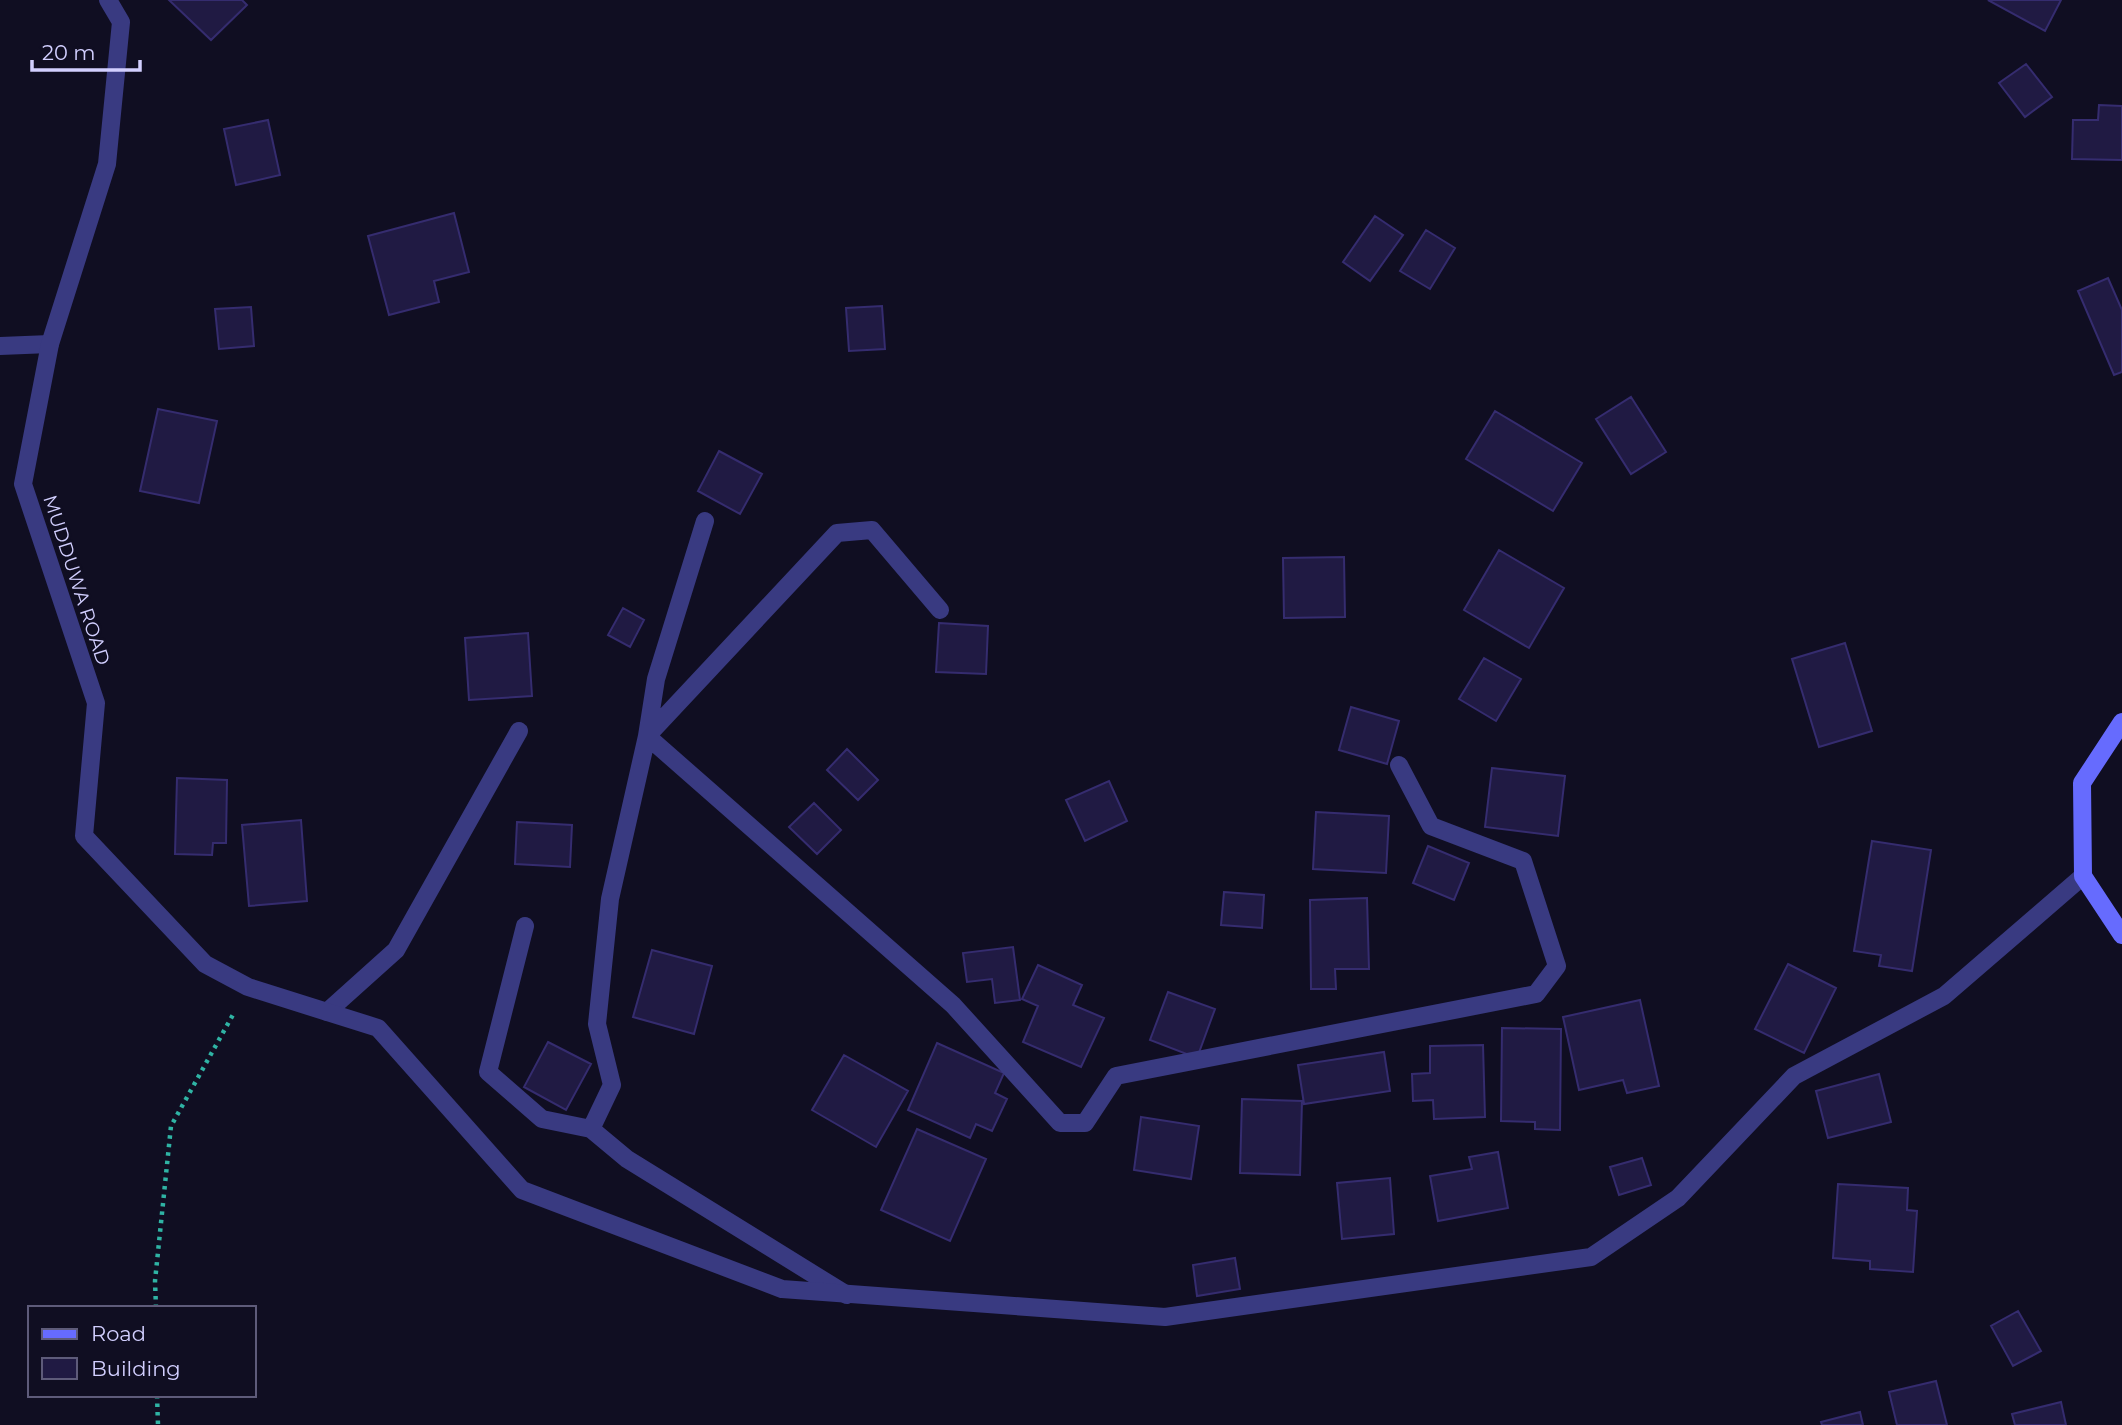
<svg xmlns="http://www.w3.org/2000/svg" width="2122" height="1425" font-family="Montserrat,sans-serif">
<style>
.building{fill:#201a43;stroke:#352c6f;stroke-width:2}
.lines{fill:none;stroke-linecap:round;stroke-linejoin:round}
.path{stroke:#2fb3a4;stroke-width:4.5;stroke-dasharray:3.5 5;stroke-linecap:butt}
.lane{stroke:#393a81;stroke-width:18}
.street{stroke:#393a81;stroke-width:18}
.secondary{stroke:#666bfe;stroke-width:18}
.labels{text-anchor:middle;stroke-width:5;stroke-linejoin:round;paint-order:stroke}
.street-label{font-size:19px;fill:#d2cfff;stroke:#100e22}
</style>
<rect width="100%" height="100%" fill="#100e22"/>
<path class="building" d="M 169,0 L 242,0 L 247,5 L 211,40 Z
M 1988,0 L 2061,0 L 2045,31 Z
M 2026,64 L 2052,97 L 2025,117 L 1999,83 Z
M 2099,105 L 2122,106 L 2122,160 L 2072,159 L 2073,120 L 2098,120 Z
M 268,120 L 280,175 L 236,185 L 224,129 Z
M 454,213 L 469,272 L 434,281 L 439,302 L 389,315 L 368,236 Z
M 1375,216 L 1403,235 L 1370,281 L 1343,262 Z
M 1426,230 L 1455,248 L 1430,289 L 1400,271 Z
M 2108,278 L 2122,310 L 2122,372 L 2114,375 L 2078,291 Z
M 882,306 L 885,349 L 849,351 L 846,308 Z
M 251,307 L 254,346 L 219,349 L 215,309 Z
M 1631,397 L 1666,452 L 1631,474 L 1596,419 Z
M 158,409 L 217,421 L 199,503 L 140,491 Z
M 1495,411 L 1582,463 L 1553,511 L 1466,459 Z
M 719,451 L 762,474 L 740,514 L 698,491 Z
M 1499,550 L 1564,588 L 1529,648 L 1464,610 Z
M 1344,557 L 1345,617 L 1284,618 L 1283,558 Z
M 623,608 L 644,620 L 630,647 L 608,635 Z
M 939,623 L 988,626 L 986,674 L 936,672 Z
M 528,633 L 532,696 L 469,700 L 465,638 Z
M 1845,643 L 1872,731 L 1819,747 L 1792,659 Z
M 1484,658 L 1521,679 L 1496,721 L 1459,699 Z
M 1351,707 L 1399,721 L 1387,764 L 1339,750 Z
M 847,749 L 878,780 L 858,800 L 827,770 Z
M 1492,768 L 1565,776 L 1558,836 L 1485,827 Z
M 177,778 L 227,780 L 226,843 L 213,843 L 212,855 L 175,854 Z
M 1109,781 L 1127,821 L 1085,841 L 1066,800 Z
M 814,803 L 841,830 L 817,854 L 789,827 Z
M 1316,812 L 1389,816 L 1386,873 L 1313,869 Z
M 301,820 L 307,901 L 249,906 L 242,825 Z
M 517,822 L 572,825 L 570,867 L 515,864 Z
M 1872,841 L 1931,850 L 1912,971 L 1879,966 L 1881,955 L 1854,951 Z
M 1428,846 L 1469,863 L 1454,900 L 1413,883 Z
M 1224,892 L 1264,895 L 1262,928 L 1221,925 Z
M 1367,898 L 1369,969 L 1335,969 L 1336,989 L 1311,989 L 1310,900 Z
M 1013,947 L 1020,1000 L 995,1003 L 992,979 L 967,982 L 963,953 Z
M 652,950 L 712,966 L 694,1034 L 633,1017 Z
M 1788,964 L 1836,988 L 1804,1053 L 1755,1029 Z
M 1038,965 L 1082,985 L 1073,1005 L 1104,1018 L 1081,1067 L 1023,1042 L 1038,1006 L 1022,999 Z
M 1168,992 L 1215,1009 L 1197,1058 L 1150,1040 Z
M 1640,1000 L 1659,1086 L 1627,1093 L 1623,1080 L 1579,1090 L 1563,1017 Z
M 1502,1028 L 1561,1029 L 1560,1130 L 1535,1129 L 1535,1122 L 1501,1121 Z
M 548,1042 L 591,1064 L 566,1110 L 524,1087 Z
M 937,1043 L 1004,1073 L 995,1093 L 1007,1099 L 992,1131 L 976,1124 L 970,1138 L 908,1110 Z
M 1483,1045 L 1485,1117 L 1434,1119 L 1433,1100 L 1413,1101 L 1412,1074 L 1430,1073 L 1430,1046 Z
M 1384,1052 L 1390,1091 L 1304,1104 L 1298,1065 Z
M 844,1055 L 908,1091 L 876,1147 L 812,1110 Z
M 1879,1074 L 1891,1122 L 1828,1138 L 1816,1091 Z
M 1242,1099 L 1302,1101 L 1300,1175 L 1240,1173 Z
M 1141,1117 L 1199,1126 L 1191,1179 L 1134,1170 Z
M 917,1129 L 986,1159 L 950,1241 L 881,1210 Z
M 1498,1152 L 1508,1208 L 1438,1221 L 1430,1176 L 1472,1169 L 1469,1157 Z
M 1642,1158 L 1651,1185 L 1619,1195 L 1610,1167 Z
M 1390,1178 L 1394,1234 L 1342,1239 L 1337,1183 Z
M 1838,1184 L 1908,1188 L 1907,1210 L 1917,1211 L 1913,1272 L 1870,1269 L 1870,1261 L 1833,1258 Z
M 1235,1258 L 1240,1289 L 1197,1296 L 1193,1265 Z
M 2018,1311 L 2041,1351 L 2013,1366 L 1991,1326 Z
M 1936,1381 L 1947,1425 L 1897,1425 L 1889,1392 Z
M 2061,1402 L 2066,1425 L 2015,1425 L 2012,1414 Z
M 1860,1412 L 1863,1425 L 1822,1425 L 1821,1422 Z"/>
<g class="lines">
<path class="path" d="M 156,1308 L 155,1281 L 171,1126 L 235,1011
M 157,1395 L 158,1425"/>
<path class="lane" d="M 0,346 L 50,344
M 647,736 L 837,533 L 872,530 L 940,610
M 647,736 L 656,679 L 705,521
M 525,926 L 488,1072 L 542,1119 L 591,1129 L 627,1159 L 847,1295
M 327,1012 L 396,950 L 519,731
M 591,1129 L 612,1085 L 597,1024 L 610,899 L 647,736 L 953,1005 L 1060,1123 L 1085,1123 L 1116,1076 L 1536,994 L 1557,966 L 1523,861 L 1431,826 L 1399,765"/>
<path class="street" d="M 108,0 L 121,22 L 107,164 L 50,344 L 23,484 L 96,703 L 84,836 L 205,964 L 248,987 L 378,1028 L 522,1190 L 782,1289 L 1165,1317 L 1591,1257 L 1678,1198 L 1794,1076 L 1944,996 L 2083,876"/>
<path class="secondary" d="M 2122,722 L 2082,783 L 2083,876 L 2122,935"/>
</g>
<g class="labels">
<g class="street-label">
<text transform="translate(77 580) rotate(72)" y="7">MUDDUWA ROAD</text>
</g>
</g>
<rect x="28" y="1306" width="228" height="91" fill="#100e22" stroke="#5e5b7a" stroke-width="2"/>
<rect x="42" y="1329" width="35" height="10" fill="#666bfe" stroke="#5e5b7a" stroke-width="2"/>
<text x="91" y="1341" font-size="21" fill="#d2cfff">Road</text>
<rect x="42" y="1358" width="35" height="21" fill="#201a43" stroke="#5e5b7a" stroke-width="2"/>
<text x="91" y="1376" font-size="21" fill="#d2cfff">Building</text>
<path d="M32 60v10h108v-10" fill="none" stroke="#d2cfff" stroke-width="3.5"/>
<text x="42" y="60" font-size="21" fill="#d2cfff" stroke="#100e22" stroke-width="5" paint-order="stroke">20 m</text>
</svg>
